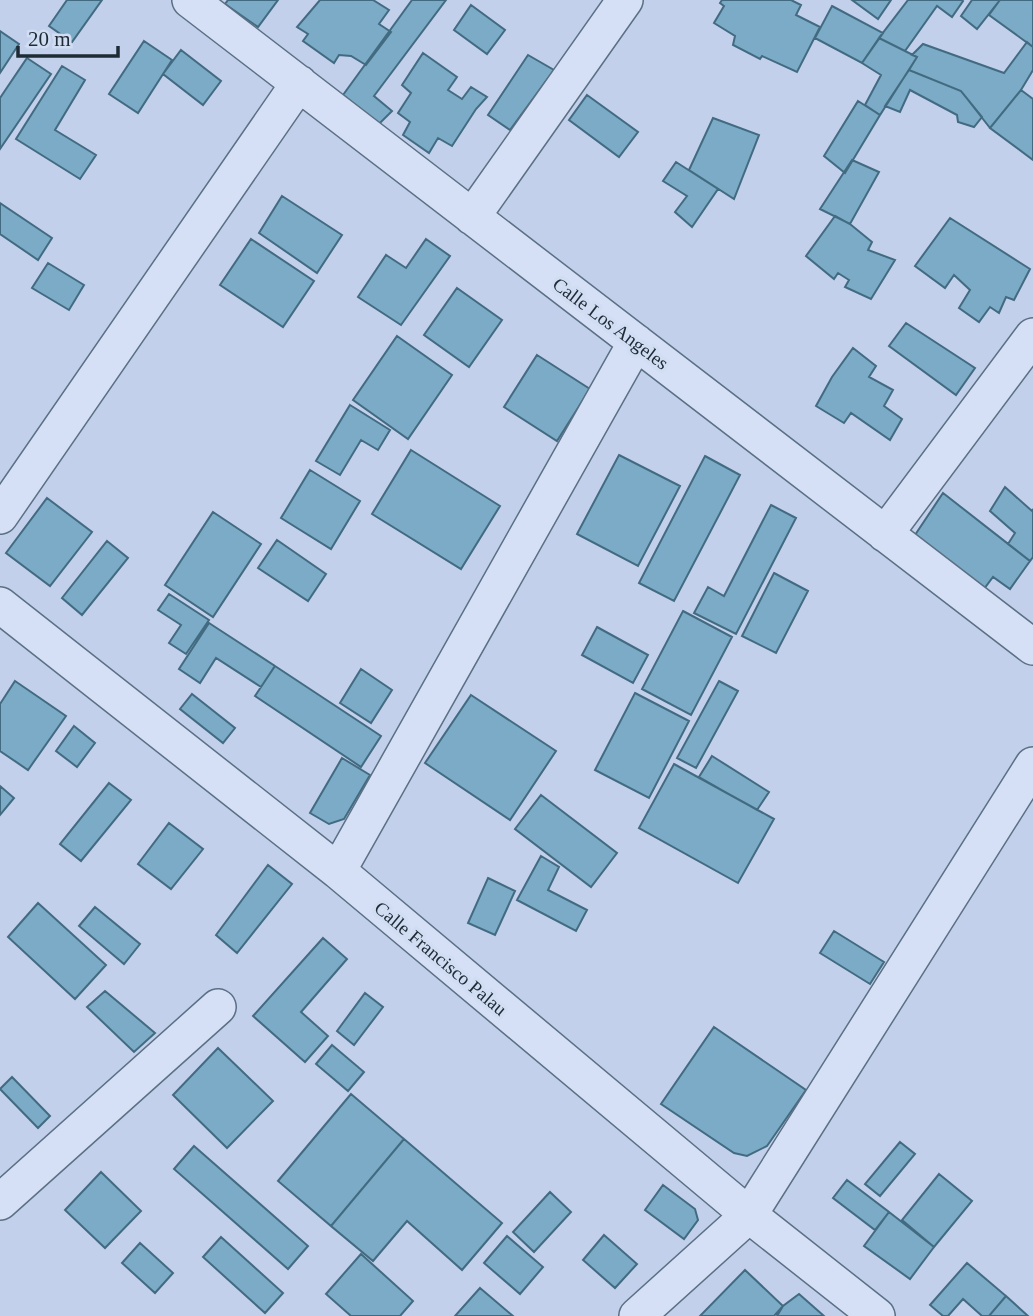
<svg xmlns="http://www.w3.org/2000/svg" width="1033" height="1316" font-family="'Times New Roman',serif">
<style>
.building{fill:#7babc6;stroke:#426b81;stroke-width:2}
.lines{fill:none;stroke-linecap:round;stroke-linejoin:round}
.minor-casing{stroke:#5b7083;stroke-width:38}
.minor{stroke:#d5e0f6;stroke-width:35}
.labels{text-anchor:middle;stroke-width:7;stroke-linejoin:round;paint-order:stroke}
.street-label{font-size:19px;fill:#1e2a34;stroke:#d1ddf3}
</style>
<rect width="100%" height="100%" fill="#c2d0eb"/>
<path class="building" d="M 67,0 L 102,0 L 72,42 L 49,26 Z
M 228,0 L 278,0 L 258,27 L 225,4 Z
M 320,0 L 373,0 L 389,10 L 379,24 L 391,32 L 366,65 L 351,56 L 339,55 L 334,63 L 303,41 L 308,34 L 297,27 Z
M 412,0 L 446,0 L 374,96 L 392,111 L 379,124 L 343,95 Z
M 722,0 L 791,0 L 801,5 L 796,15 L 820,27 L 797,72 L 762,56 L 760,59 L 733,45 L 735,36 L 714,23 L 724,6 L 720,3 Z
M 852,0 L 891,0 L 878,19 Z
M 908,0 L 962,0 L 963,1 L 952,17 L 937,6 L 905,51 L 879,38 Z
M 972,0 L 1000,0 L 977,29 L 961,16 Z
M 1000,0 L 1033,0 L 1033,47 L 989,15 Z
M 471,5 L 505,30 L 487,54 L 454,30 Z
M 832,6 L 883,33 L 862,63 L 815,38 Z
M 0,31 L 19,44 L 0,73 Z
M 879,38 L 917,57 L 880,115 L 865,105 L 881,75 L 862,63 Z
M 144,41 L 172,60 L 138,113 L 109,94 Z
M 1027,42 L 1033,47 L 1033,70 L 1021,90 L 990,128 L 961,91 L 909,70 L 917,57 L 912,55 L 923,44 L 1004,73 Z
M 181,50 L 221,81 L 203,105 L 163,74 Z
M 423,53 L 457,77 L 448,90 L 462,99 L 471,87 L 487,97 L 476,109 L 452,146 L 438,138 L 429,153 L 403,135 L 410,122 L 398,113 L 411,93 L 402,85 Z
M 528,55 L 554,70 L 510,130 L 488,115 Z
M 27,58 L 51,74 L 0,149 L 0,98 Z
M 62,66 L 85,80 L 55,130 L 96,155 L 80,179 L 16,139 Z
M 909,70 L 961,91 L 982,117 L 974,127 L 958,122 L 957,115 L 910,90 L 900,112 L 885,106 Z
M 1021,90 L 1033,99 L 1033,160 L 990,128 Z
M 587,95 L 638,132 L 619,157 L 569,120 Z
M 858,101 L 880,115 L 845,173 L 824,156 Z
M 713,118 L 759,135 L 734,199 L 689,170 Z
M 852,160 L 879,172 L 850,224 L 820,209 Z
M 676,162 L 718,189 L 692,227 L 675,212 L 687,196 L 663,181 Z
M 282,196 L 342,235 L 317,273 L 259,233 Z
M 0,203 L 52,238 L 38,260 L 0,234 Z
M 835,216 L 850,224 L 872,242 L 868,250 L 895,260 L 871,299 L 845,287 L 849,280 L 838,273 L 834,279 L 806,256 Z
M 950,218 L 1030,269 L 1014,300 L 1006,297 L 999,313 L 990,307 L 979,322 L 959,308 L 970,290 L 954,275 L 945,288 L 915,266 Z
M 251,239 L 314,281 L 283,327 L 220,285 Z
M 426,239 L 450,256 L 401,325 L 358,297 L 386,255 L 406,268 Z
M 48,263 L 84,285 L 69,310 L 32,288 Z
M 457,288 L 502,320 L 469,367 L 424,335 Z
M 906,323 L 975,368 L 956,395 L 889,346 Z
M 397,336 L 452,375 L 408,439 L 353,400 Z
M 853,348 L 876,366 L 869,377 L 893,390 L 884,406 L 902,419 L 890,440 L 851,413 L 844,423 L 816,406 L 832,377 Z
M 537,355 L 590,389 L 557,441 L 504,407 Z
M 350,405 L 390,430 L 378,450 L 361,440 L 340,475 L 316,461 Z
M 411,450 L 500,506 L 461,569 L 372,514 Z
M 619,455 L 680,486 L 638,566 L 577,534 Z
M 705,456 L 740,475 L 674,601 L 639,583 Z
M 310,470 L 360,501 L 331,549 L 281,518 Z
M 1005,487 L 1032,511 L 1033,509 L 1033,557 L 1030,561 L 1008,544 L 1015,533 L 990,511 Z
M 943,493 L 1030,561 L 1010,589 L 993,577 L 981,593 L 913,538 Z
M 47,498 L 92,532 L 50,586 L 6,553 Z
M 771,505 L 796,518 L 736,634 L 694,613 L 708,587 L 724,596 Z
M 213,512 L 261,544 L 213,617 L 165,585 Z
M 277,540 L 326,574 L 308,601 L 258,568 Z
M 107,541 L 128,558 L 82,615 L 62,598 Z
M 774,573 L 808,591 L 776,653 L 742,636 Z
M 169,594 L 209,620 L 186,654 L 169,643 L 181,625 L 158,610 Z
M 683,611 L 732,637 L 691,715 L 642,689 Z
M 209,623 L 275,666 L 261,687 L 216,658 L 200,683 L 179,669 Z
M 597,627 L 648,655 L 633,683 L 582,655 Z
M 275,666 L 381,736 L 361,767 L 255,696 Z
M 361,669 L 392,690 L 371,723 L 340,703 Z
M 15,681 L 66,716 L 28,770 L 0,751 L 0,704 Z
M 719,681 L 738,691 L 696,768 L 677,758 Z
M 635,693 L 689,721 L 649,798 L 595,770 Z
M 192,694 L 235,728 L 223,743 L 180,709 Z
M 471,695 L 556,751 L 510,820 L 425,763 Z
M 74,726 L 95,743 L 77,767 L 56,751 Z
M 712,756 L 769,792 L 757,810 L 699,777 Z
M 342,758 L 370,775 L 344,819 L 329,824 L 310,813 Z
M 674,764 L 774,819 L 738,883 L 639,828 Z
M 109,783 L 131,800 L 81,861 L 60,844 Z
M 0,786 L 14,798 L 0,815 Z
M 541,795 L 617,853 L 591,887 L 515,829 Z
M 169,823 L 203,849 L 171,889 L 138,864 Z
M 541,856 L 559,867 L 548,890 L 587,910 L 576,931 L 517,900 Z
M 268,865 L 292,884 L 237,953 L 216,935 Z
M 488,878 L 515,891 L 495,935 L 468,923 Z
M 38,903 L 106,965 L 75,999 L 8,937 Z
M 95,907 L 140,944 L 124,964 L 79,926 Z
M 834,931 L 884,962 L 870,984 L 820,953 Z
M 323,938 L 347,959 L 301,1012 L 328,1036 L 305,1062 L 253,1016 Z
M 105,991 L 155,1033 L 134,1052 L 87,1007 Z
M 365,993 L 383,1007 L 354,1045 L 337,1031 Z
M 714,1027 L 806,1090 L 767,1146 L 747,1156 L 734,1153 L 661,1104 Z
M 332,1045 L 364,1072 L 348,1091 L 316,1064 Z
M 218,1048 L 273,1101 L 227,1148 L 173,1095 Z
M 12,1077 L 50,1116 L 38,1128 L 0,1089 Z
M 351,1094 L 404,1139 L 331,1226 L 278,1181 Z
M 404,1139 L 502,1223 L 462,1270 L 407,1221 L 373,1261 L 331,1226 Z
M 900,1142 L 915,1154 L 880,1196 L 865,1184 Z
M 194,1146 L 308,1246 L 288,1269 L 174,1169 Z
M 101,1172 L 141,1211 L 105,1248 L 65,1210 Z
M 939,1174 L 972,1201 L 934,1247 L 902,1220 Z
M 847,1180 L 889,1212 L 875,1230 L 833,1198 Z
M 663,1185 L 695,1209 L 698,1220 L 684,1239 L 645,1210 Z
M 550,1192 L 571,1212 L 534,1252 L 513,1232 Z
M 889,1212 L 934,1247 L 910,1279 L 864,1246 Z
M 604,1235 L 637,1264 L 615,1288 L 583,1260 Z
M 507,1236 L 543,1267 L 520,1294 L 484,1263 Z
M 221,1237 L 283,1293 L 265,1313 L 203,1257 Z
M 140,1243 L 173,1273 L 155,1293 L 122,1263 Z
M 361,1254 L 413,1301 L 400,1316 L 351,1316 L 326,1294 Z
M 967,1263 L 1006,1296 L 989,1316 L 982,1316 L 963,1299 L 948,1316 L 943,1316 L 930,1305 Z
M 745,1270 L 783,1306 L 774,1316 L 700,1316 Z
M 480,1288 L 513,1316 L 455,1316 Z
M 799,1294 L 824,1316 L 777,1316 L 783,1306 Z
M 1006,1296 L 1028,1316 L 989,1316 Z"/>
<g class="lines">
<g class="minor-casing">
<path id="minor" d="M 190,0 L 1033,647
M 472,217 L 625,0
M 0,516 L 299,83
M 885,534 L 1033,336
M 0,605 L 338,871 L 749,1215 L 877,1316
M 338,871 L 636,342
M 0,1202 L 218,1007
M 637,1316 L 749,1215 L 1033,765"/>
</g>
<use href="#minor" class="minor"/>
</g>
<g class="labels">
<g class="street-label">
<text transform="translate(611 323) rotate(37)" y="7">Calle Los Angeles</text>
<text transform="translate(441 958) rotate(40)" y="7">Calle Francisco Palau</text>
</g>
</g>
<path d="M18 46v10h100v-10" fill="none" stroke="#1e2a34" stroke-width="3.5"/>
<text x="28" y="46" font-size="21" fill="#1e2a34" stroke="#d1ddf3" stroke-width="5" paint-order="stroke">20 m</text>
</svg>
